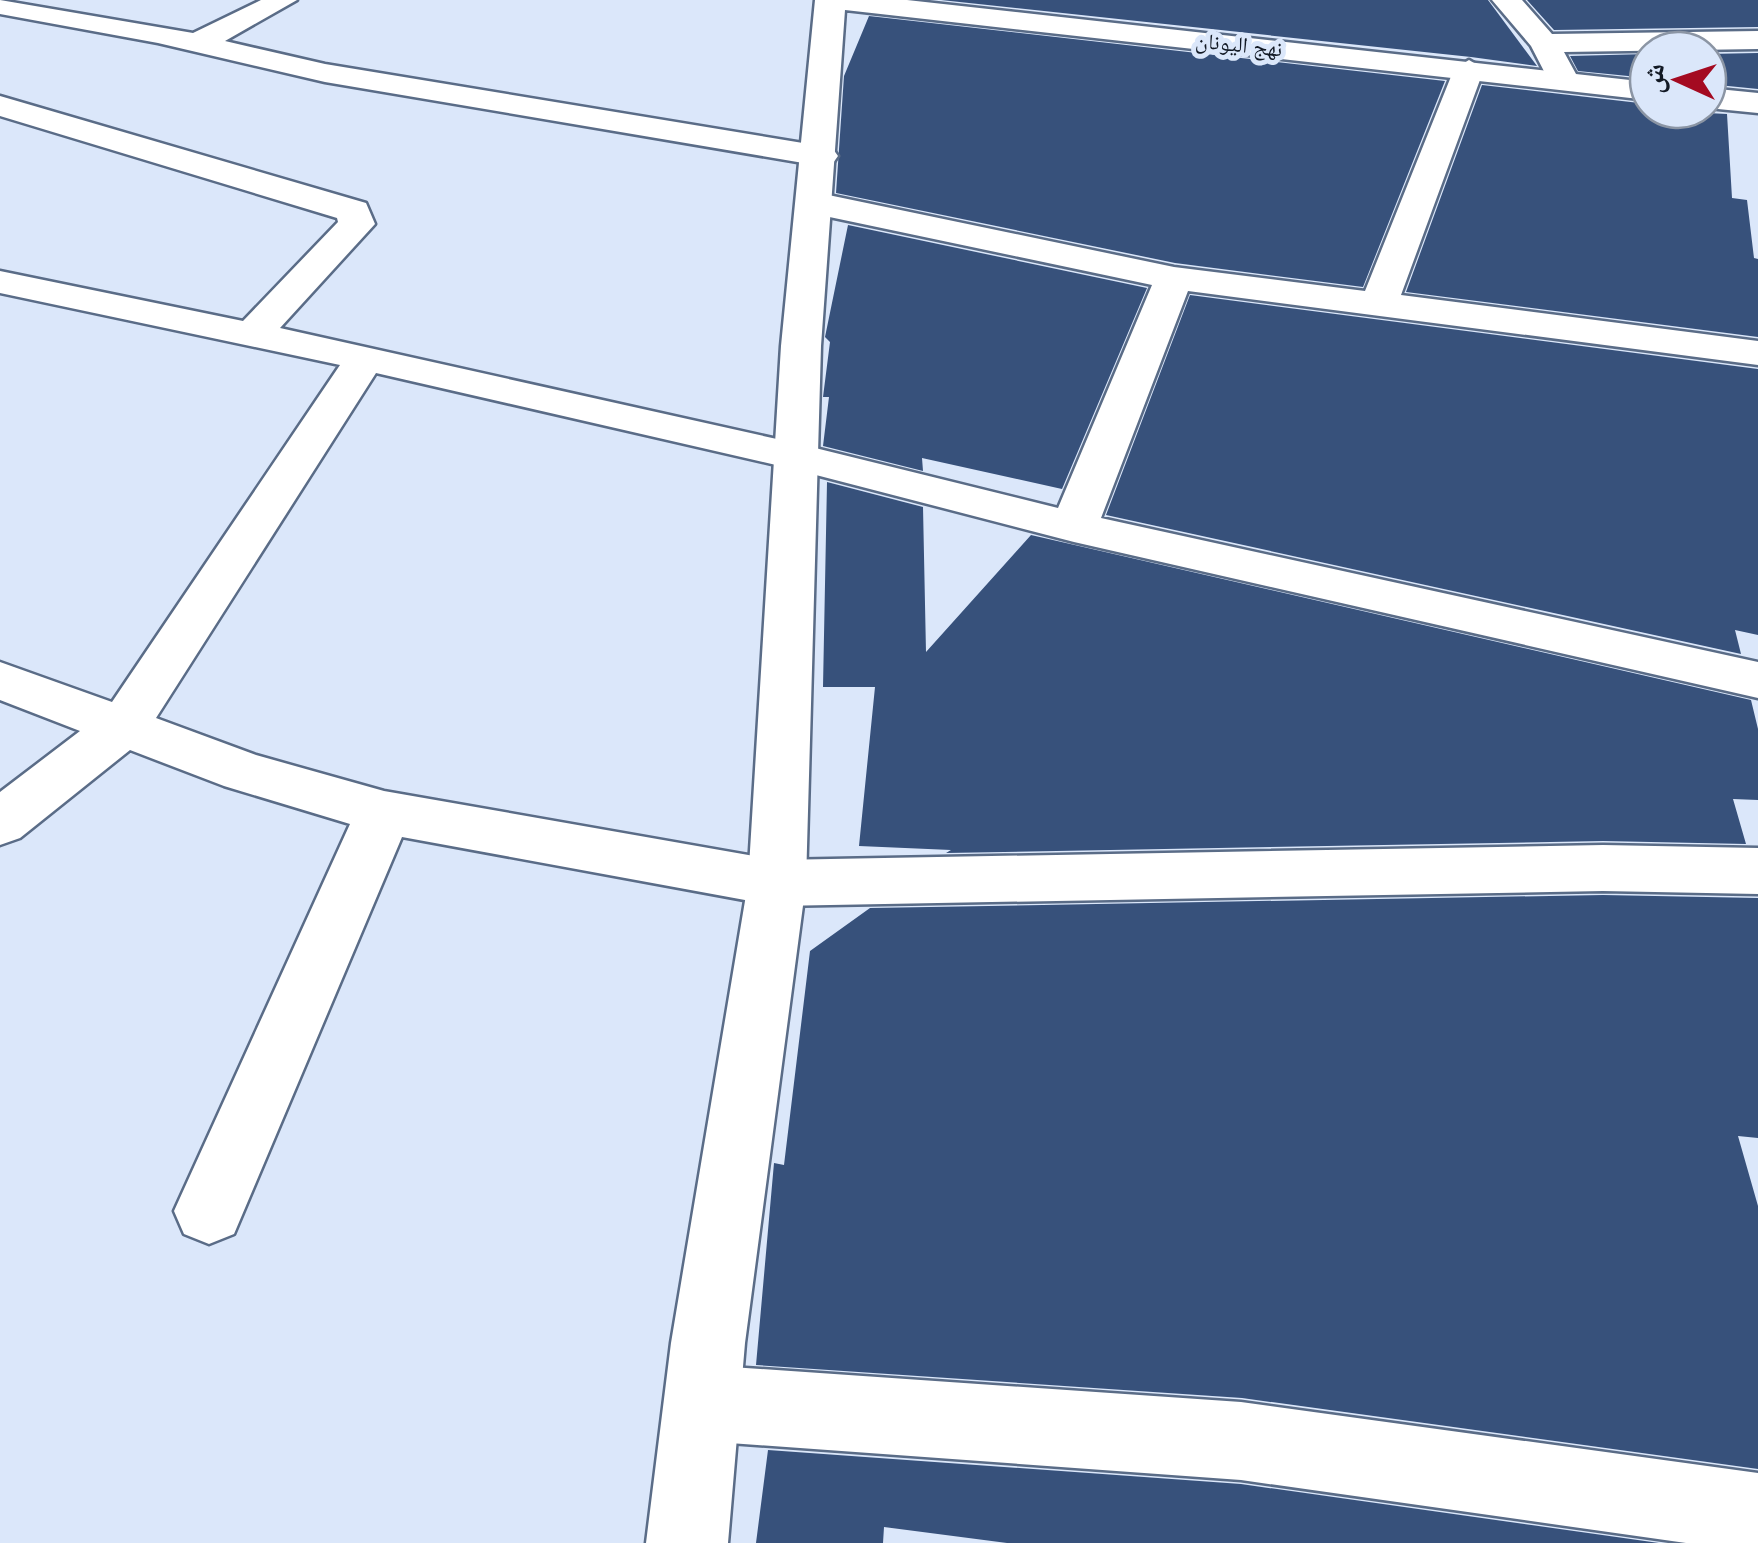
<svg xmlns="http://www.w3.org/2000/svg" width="1758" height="1543" font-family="'Noto Sans','Noto Naskh Arabic',sans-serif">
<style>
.building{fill:#37517b}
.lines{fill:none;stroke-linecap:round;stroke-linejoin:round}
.street-casing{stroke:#5a6c87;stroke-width:5}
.secondary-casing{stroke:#5a6c87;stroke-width:5}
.street{fill:#fff;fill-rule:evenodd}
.secondary{fill:#fff;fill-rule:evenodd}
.labels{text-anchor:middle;stroke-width:10;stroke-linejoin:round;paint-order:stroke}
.far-street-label{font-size:22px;fill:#121924;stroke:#dbe7fa}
</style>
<rect width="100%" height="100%" fill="#dbe7fa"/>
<path class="building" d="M 941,0 L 1488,0 L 1537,66 L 1471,57 Z
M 1527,0 L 1758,0 L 1758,27 L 1554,30 Z
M 869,16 L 1445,81 L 1363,287 L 1175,263 L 836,193 L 844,76 Z
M 1758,53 L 1758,89 L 1708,84 L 1708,54 Z
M 1648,54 L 1648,78 L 1578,71 L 1570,56 Z
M 1482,85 L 1648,104 L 1648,110 L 1727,114 L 1732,198 L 1747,200 L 1754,258 L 1758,259 L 1758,337 L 1406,292 Z
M 848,225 L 1147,288 L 1062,489 L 922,458 L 923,471 L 823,446 L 829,397 L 823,397 L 830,342 L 825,337 Z
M 1190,295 L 1758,369 L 1758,635 L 1735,630 L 1741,654 L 1106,515 Z
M 827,482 L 923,507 L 926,652 L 1031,535 L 1751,700 L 1758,729 L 1758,800 L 1733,799 L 1746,844 L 1603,841 L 946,853 L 951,850 L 859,846 L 875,687 L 823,687 Z
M 1603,895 L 1758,898 L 1758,1138 L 1738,1136 L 1758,1206 L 1758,1469 L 1242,1398 L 756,1365 L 774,1163 L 784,1165 L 810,951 L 870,908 Z
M 768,1450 L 1241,1484 L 1659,1543 L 1007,1543 L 884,1527 L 883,1543 L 756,1543 Z"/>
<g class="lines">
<g class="street-casing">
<path id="street" d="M 0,0 L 193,33 L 261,0 L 297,0 L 225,41 L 325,64 L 821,146 L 833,149 L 838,156 L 833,163 L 821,166 L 325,82 L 158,43 L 0,14 Z
M 1492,0 L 1522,0 L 1552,34 L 1758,31 L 1758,49 L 1564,52 L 1576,74 L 1560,83 L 1549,81 L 1531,46 Z
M 1469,60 L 1484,69 L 1401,295 L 1758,341 L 1758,365 L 1188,291 L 1101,518 L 1758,662 L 1758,698 L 1074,542 L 789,468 L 376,373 L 156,718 L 256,755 L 384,791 L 777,860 L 1603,845 L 1758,848 L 1758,894 L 1603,891 L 777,906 L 402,837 L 234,1234 L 209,1244 L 184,1234 L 174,1211 L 350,824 L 224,786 L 130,750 L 20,838 L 0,845 L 0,792 L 80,731 L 0,700 L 0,662 L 112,702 L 340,365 L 0,293 L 0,271 L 243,321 L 338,222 L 337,218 L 0,116 L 0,96 L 366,203 L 375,224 L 280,328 L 795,443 L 1058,508 L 1152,285 L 801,211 L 796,203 L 801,195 L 814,192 L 1174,267 L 1365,291 L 1454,69 Z
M 702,1365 L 1241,1402 L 1758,1473 L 1758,1543 L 1686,1543 L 1241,1480 L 702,1441 L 675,1430 L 664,1403 L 675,1376 Z"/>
</g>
<g class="secondary-casing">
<path id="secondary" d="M 815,0 L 907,0 L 1648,82 L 1648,100 L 845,10 L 821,346 L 806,883 L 745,1343 L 728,1543 L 646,1543 L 671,1343 L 748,883 L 781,346 Z
M 1708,88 L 1758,93 L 1758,113 L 1708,108 Z"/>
</g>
<use href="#street" class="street"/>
<use href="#secondary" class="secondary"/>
</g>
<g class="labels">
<g class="far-street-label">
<text transform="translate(1239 44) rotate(6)" y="8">نهج اليونان</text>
</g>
</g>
<g transform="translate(1678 80) rotate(273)"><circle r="48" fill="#dbe7fa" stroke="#8b95a4" stroke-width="2.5"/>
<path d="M0-8L18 38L0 25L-18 38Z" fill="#a40a21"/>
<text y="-15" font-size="28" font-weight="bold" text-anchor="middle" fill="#121924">ش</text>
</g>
</svg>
